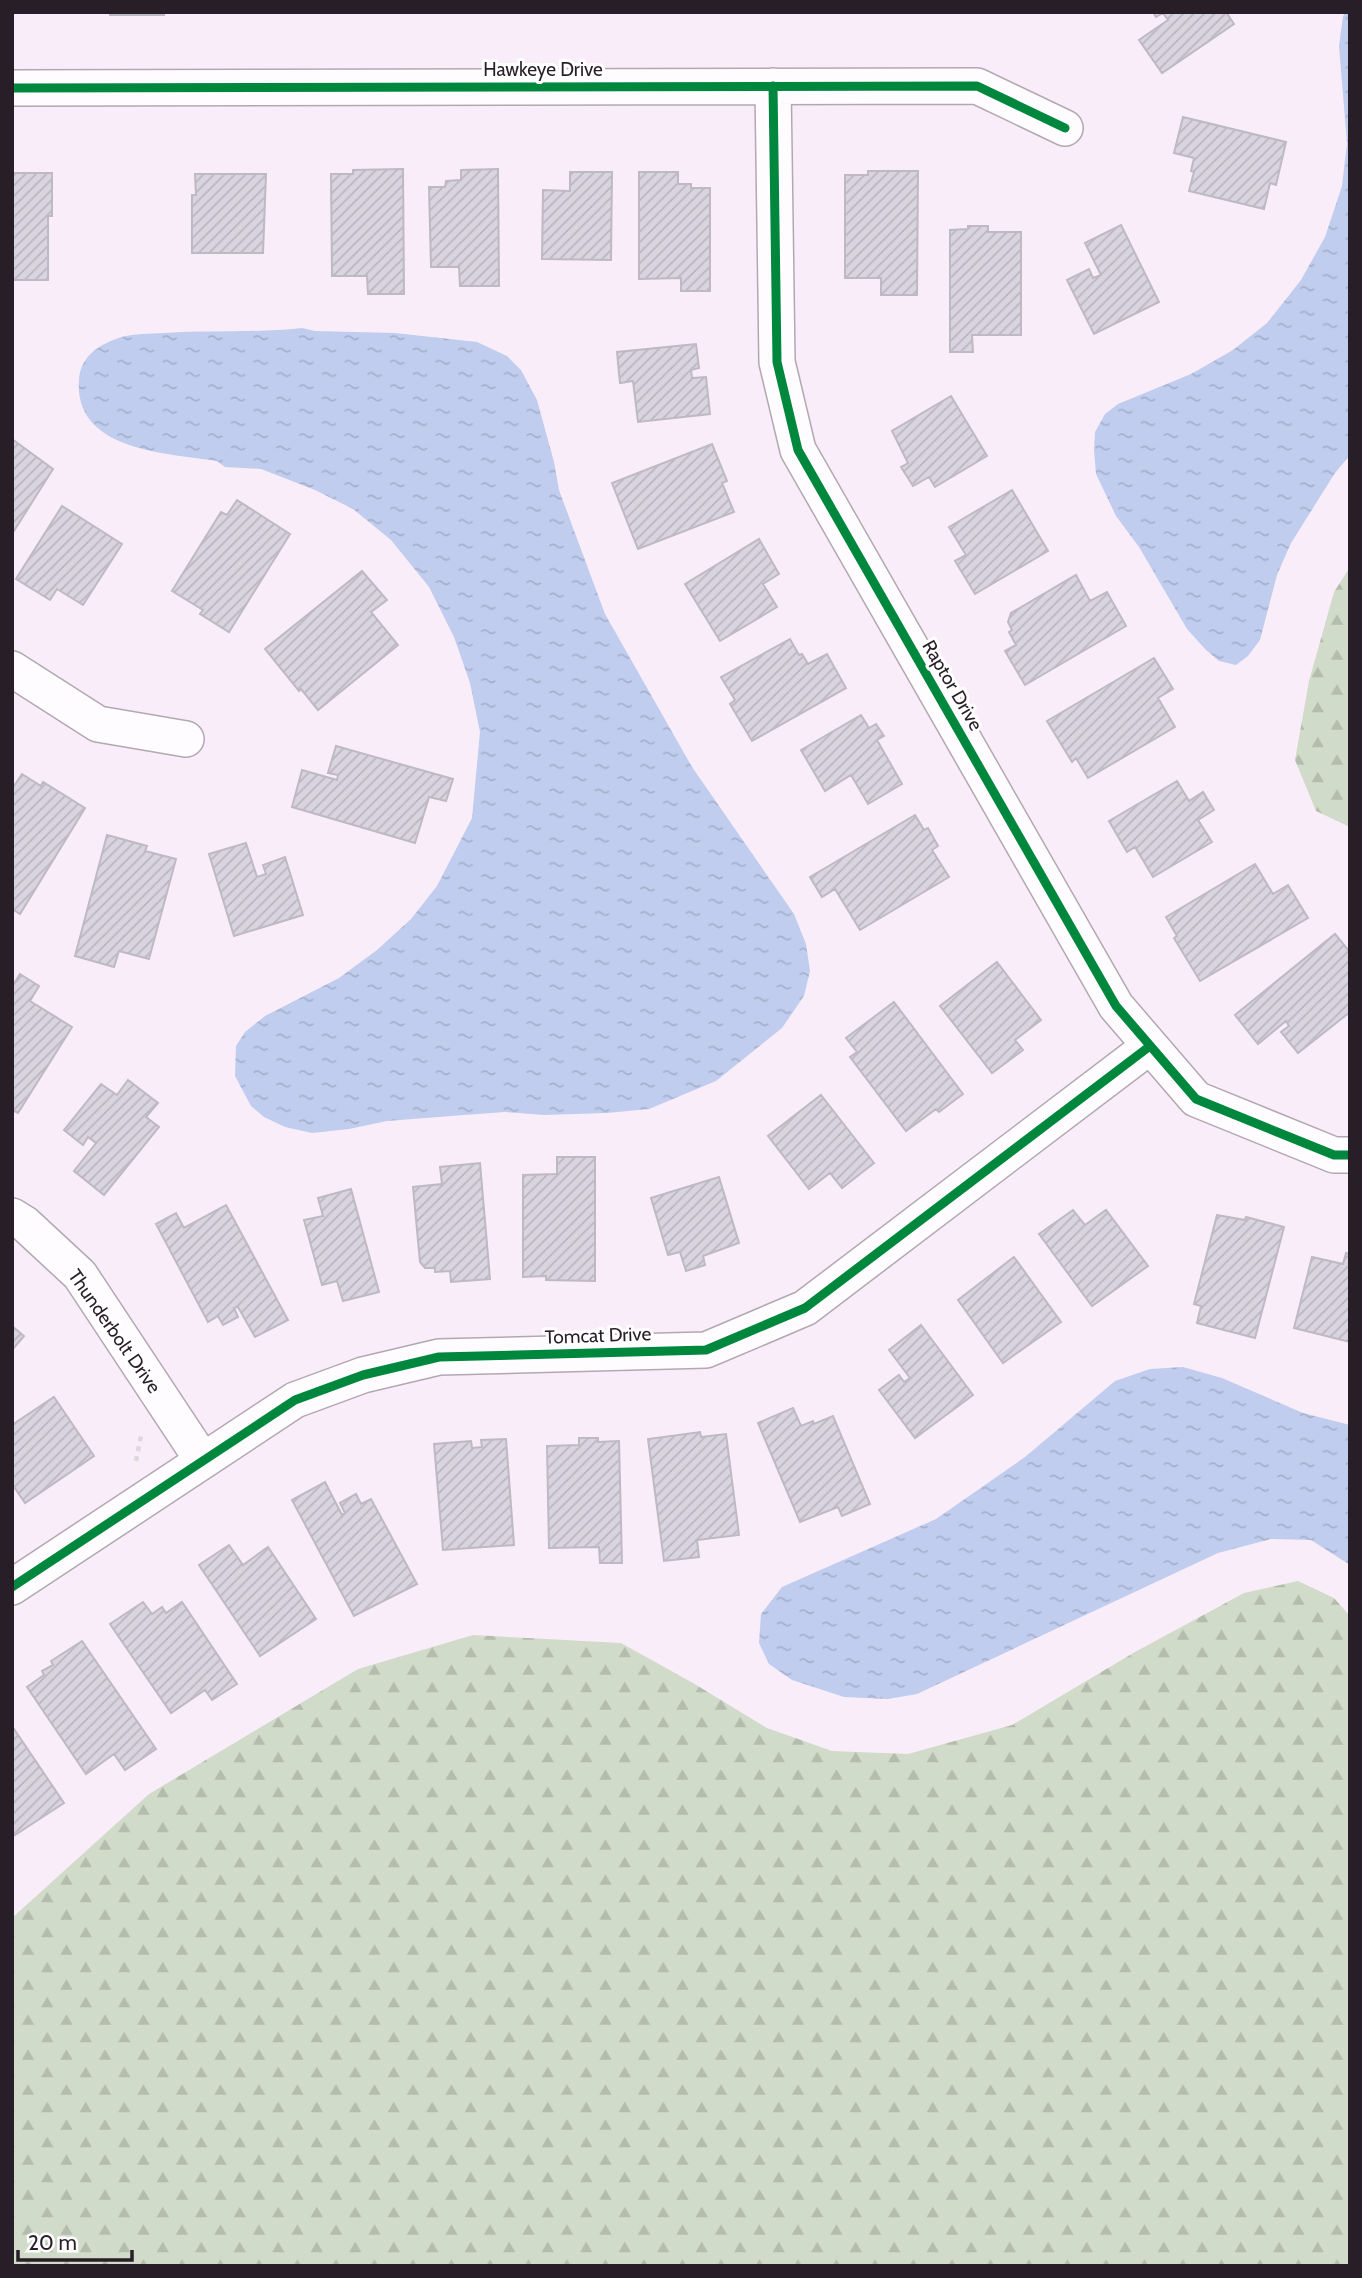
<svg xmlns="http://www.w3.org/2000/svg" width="1362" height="2278" font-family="Cabin,sans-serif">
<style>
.forest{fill:url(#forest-firs)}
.water{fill:url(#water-ripples)}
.building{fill:url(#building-hatch);stroke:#beb9c4;stroke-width:2}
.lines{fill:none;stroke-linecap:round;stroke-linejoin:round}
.street-casing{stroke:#b2a8b2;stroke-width:38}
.path{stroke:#dcd9dc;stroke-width:4.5;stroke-dasharray:5 5;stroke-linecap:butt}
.street{stroke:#fefcfe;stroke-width:35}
.cycleway-casing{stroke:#fff;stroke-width:13}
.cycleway{stroke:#00873e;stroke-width:9}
.labels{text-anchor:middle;stroke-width:6;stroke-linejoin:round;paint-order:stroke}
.street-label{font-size:19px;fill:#281e28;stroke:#fff}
</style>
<defs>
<pattern id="forest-firs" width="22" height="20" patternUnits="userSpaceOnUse" patternTransform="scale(1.75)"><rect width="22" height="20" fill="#d1dbc9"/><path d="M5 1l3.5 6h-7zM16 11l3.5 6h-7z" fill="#b3bcad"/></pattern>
<pattern id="water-ripples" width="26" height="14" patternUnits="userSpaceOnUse" patternTransform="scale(1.75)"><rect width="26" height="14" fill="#c0cdee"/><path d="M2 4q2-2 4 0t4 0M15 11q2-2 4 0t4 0" fill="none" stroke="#a5b0cc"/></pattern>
<pattern id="building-hatch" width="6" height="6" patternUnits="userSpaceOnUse" patternTransform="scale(1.75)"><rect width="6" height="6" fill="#d9d4e0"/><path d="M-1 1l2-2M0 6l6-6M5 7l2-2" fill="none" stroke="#bab6c0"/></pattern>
</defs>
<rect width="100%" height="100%" fill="#f9edf9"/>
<path class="forest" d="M 1350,567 L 1350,827 L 1316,811 L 1295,760 L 1309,681 L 1334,592 Z
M 1298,1581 L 1334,1598 L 1350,1616 L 1350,2266 L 12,2266 L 12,1918 L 149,1794 L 358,1669 L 473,1635 L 621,1643 L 693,1683 L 767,1728 L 832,1751 L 908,1754 L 1012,1725 L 1135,1652 L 1244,1593 Z"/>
<path class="water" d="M 1346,12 L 1350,12 L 1350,455 L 1335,473 L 1291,543 L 1277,575 L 1260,640 L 1248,656 L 1236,665 L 1219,661 L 1206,650 L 1187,629 L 1139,547 L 1116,516 L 1096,474 L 1094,450 L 1095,432 L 1105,414 L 1118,404 L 1191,374 L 1233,350 L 1267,323 L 1301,280 L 1325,237 L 1342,186 L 1347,143 L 1339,46 L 1343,16 Z
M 302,328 L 315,331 L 395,333 L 477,342 L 507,356 L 521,370 L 537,400 L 554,462 L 559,490 L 605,614 L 692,767 L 794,914 L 806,944 L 810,971 L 804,996 L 782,1028 L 716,1081 L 649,1109 L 607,1113 L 544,1115 L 505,1112 L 464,1115 L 387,1121 L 349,1129 L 312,1133 L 285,1127 L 264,1117 L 251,1106 L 235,1076 L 236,1046 L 245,1032 L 265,1016 L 339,978 L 377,950 L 411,919 L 437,886 L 472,818 L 480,732 L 470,683 L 454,637 L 429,587 L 391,540 L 353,509 L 315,490 L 261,469 L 225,467 L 217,461 C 166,453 73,451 79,379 C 81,357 97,346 116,339 C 130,333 149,334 164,333 C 210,330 256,333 302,328 Z
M 1183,1367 L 1222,1378 L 1303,1413 L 1350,1425 L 1350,1565 L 1311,1540 L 1271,1539 L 1218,1553 L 917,1694 L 888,1699 L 844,1697 L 792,1680 L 769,1664 L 759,1643 L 761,1614 L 782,1587 L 936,1519 L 1025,1457 L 1115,1381 L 1150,1369 Z"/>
<path class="building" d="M 110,12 L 164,12 L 164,15 L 110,15 Z
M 1153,12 L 1226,12 L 1234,24 L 1162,73 L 1139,40 L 1168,20 L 1163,13 L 1156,17 Z
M 1183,117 L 1286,142 L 1276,185 L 1270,183 L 1264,209 L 1189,191 L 1194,172 L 1191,171 L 1194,158 L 1174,153 Z
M 403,169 L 404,294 L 368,294 L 367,276 L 332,276 L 331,174 L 353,174 L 353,170 Z
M 498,169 L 499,286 L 460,286 L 459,267 L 431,267 L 429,187 L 445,187 L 446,181 L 461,180 L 461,170 Z
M 868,171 L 918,171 L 917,295 L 881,295 L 881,278 L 845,278 L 845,175 L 868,175 Z
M 570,172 L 612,172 L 611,260 L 542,259 L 543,190 L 570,191 Z
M 639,172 L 678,172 L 678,184 L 691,184 L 691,188 L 710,188 L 710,291 L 681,291 L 681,278 L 639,279 Z
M 13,173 L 52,173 L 52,216 L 48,216 L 48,280 L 12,280 Z
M 195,174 L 266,174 L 263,253 L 192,253 L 192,195 L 196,195 Z
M 1121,225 L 1159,302 L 1094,334 L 1067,280 L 1089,269 L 1093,278 L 1101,275 L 1085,243 Z
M 968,226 L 988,226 L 988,232 L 1021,232 L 1021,335 L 972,335 L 973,352 L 950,352 L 950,230 L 968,229 Z
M 696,344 L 699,368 L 691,370 L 692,378 L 706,377 L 710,414 L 638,422 L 633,381 L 620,383 L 617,352 Z
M 951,396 L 987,456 L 935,487 L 929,477 L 913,486 L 901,467 L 908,463 L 892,431 Z
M 12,439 L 53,469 L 12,534 Z
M 712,444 L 727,481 L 722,483 L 734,512 L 638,549 L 612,483 Z
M 1012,490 L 1048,551 L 975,594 L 955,561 L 966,555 L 949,527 Z
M 237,500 L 290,534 L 229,632 L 200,614 L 203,610 L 172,591 L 221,512 L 227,515 Z
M 62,506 L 122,544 L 83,605 L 57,589 L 50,600 L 16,579 Z
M 759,539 L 779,574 L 763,584 L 777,607 L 720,641 L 685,584 Z
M 362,571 L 387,600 L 371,612 L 398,645 L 318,710 L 301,689 L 299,691 L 265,649 Z
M 1076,575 L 1090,601 L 1107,592 L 1126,626 L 1025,685 L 1005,651 L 1016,645 L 1009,632 L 1012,630 L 1008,622 L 1011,613 Z
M 790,639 L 799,655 L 802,654 L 808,664 L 827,654 L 846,688 L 752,741 L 730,704 L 735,700 L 721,677 Z
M 1154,658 L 1173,689 L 1158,698 L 1175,727 L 1088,778 L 1076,758 L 1072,762 L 1047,721 Z
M 861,715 L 869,728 L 876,724 L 884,736 L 877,740 L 902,784 L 868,804 L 851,775 L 825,791 L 801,750 Z
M 336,746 L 453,779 L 446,801 L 429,797 L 415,843 L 292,807 L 302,770 L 337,780 L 338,775 L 328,773 Z
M 22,774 L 41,786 L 43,782 L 85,808 L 20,914 L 12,909 L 12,789 Z
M 1177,781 L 1189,801 L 1203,792 L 1214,810 L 1198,820 L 1212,842 L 1153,877 L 1135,847 L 1127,852 L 1109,821 Z
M 915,815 L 924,830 L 928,828 L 938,846 L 932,850 L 949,877 L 860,930 L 835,889 L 822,897 L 810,877 Z
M 107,835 L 147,846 L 145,851 L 176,859 L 149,959 L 119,951 L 114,967 L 75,956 Z
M 246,843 L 257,877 L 266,874 L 263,865 L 285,857 L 303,915 L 234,936 L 209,854 Z
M 1255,864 L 1273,894 L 1288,885 L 1308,918 L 1200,981 L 1174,938 L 1177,936 L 1166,917 Z
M 1335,934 L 1350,952 L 1350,1012 L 1298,1053 L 1281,1032 L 1289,1026 L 1286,1021 L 1258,1044 L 1235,1015 Z
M 997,962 L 1041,1020 L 1015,1040 L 1023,1050 L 992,1073 L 940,1006 Z
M 20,974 L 39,986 L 30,1001 L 72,1027 L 18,1113 L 12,1110 L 12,987 Z
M 894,1002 L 963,1094 L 939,1112 L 936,1109 L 906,1131 L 850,1057 L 857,1052 L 846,1038 Z
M 128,1080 L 158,1103 L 146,1117 L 159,1127 L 104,1195 L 74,1171 L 96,1143 L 88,1137 L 83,1145 L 64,1130 L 101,1084 L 117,1095 Z
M 821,1095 L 874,1163 L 842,1188 L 830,1173 L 809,1189 L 768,1136 Z
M 557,1157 L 595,1157 L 595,1281 L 546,1280 L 546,1276 L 523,1277 L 523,1175 L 557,1174 Z
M 480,1163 L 490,1279 L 451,1282 L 450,1271 L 435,1272 L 435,1268 L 425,1268 L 420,1262 L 413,1187 L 442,1184 L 440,1167 Z
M 719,1177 L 739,1243 L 703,1256 L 705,1265 L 686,1271 L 680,1252 L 668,1255 L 651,1198 Z
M 351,1189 L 379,1292 L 343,1301 L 337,1281 L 322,1285 L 304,1220 L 323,1216 L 318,1198 Z
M 226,1205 L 288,1320 L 255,1337 L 238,1307 L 234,1308 L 238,1317 L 223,1325 L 218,1316 L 208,1322 L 156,1224 L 176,1213 L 184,1228 Z
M 1073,1210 L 1085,1225 L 1106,1210 L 1148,1266 L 1092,1306 L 1039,1234 Z
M 1217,1215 L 1245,1220 L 1246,1217 L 1284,1227 L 1255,1338 L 1197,1323 L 1201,1306 L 1194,1304 Z
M 1346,1253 L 1350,1254 L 1350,1342 L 1294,1328 L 1312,1257 L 1343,1264 Z
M 1014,1257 L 1061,1322 L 1003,1363 L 958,1300 Z
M 921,1325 L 973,1395 L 915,1438 L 879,1390 L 899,1375 L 904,1382 L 910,1378 L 889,1350 Z
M 12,1326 L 24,1336 L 12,1350 Z
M 54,1397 L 94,1456 L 25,1503 L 12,1484 L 12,1425 Z
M 793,1408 L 801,1426 L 813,1421 L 814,1424 L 833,1416 L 870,1504 L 842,1516 L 838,1507 L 800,1522 L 758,1423 Z
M 700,1432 L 701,1437 L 726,1434 L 739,1535 L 697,1540 L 699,1557 L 664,1561 L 648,1439 Z
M 579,1438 L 598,1438 L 598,1442 L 619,1441 L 622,1563 L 600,1563 L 599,1547 L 549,1548 L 547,1446 L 579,1445 Z
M 506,1439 L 514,1545 L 443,1550 L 434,1444 L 471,1441 L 472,1448 L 482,1447 L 481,1440 Z
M 325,1482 L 342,1515 L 345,1513 L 340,1503 L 356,1494 L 361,1504 L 371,1499 L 417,1584 L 354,1616 L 292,1500 Z
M 229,1545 L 243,1565 L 268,1547 L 316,1619 L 260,1656 L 199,1565 Z
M 143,1602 L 152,1614 L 162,1607 L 166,1613 L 182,1602 L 237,1684 L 212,1700 L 205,1690 L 171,1713 L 110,1624 Z
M 82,1641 L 156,1749 L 125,1770 L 114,1754 L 86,1774 L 27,1687 L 44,1675 L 42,1671 L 53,1665 L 51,1661 Z
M 12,1726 L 64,1803 L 12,1837 Z"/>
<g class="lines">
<g class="street-casing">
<path id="street" d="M 773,86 L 777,362 L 798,450 L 1116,1006 L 1196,1099 L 1334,1155 L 1350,1155
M 12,88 L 977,86 L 1065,128
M 12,669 L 98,724 L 186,739
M 12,1216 L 25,1224 L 80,1275 L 203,1461
M 12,1587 L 295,1400 L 363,1375 L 439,1357 L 706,1350 L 805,1308 L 1150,1046"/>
</g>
<path class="path" d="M 136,1461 L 141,1436"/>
<use href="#street" class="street"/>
<g class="cycleway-casing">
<path id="cycleway" d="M 773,86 L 777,362 L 798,450 L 1116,1006 L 1196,1099 L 1334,1155 L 1350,1155
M 12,88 L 977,86 L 1065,128
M 12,1587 L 295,1400 L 363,1375 L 439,1357 L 706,1350 L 805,1308 L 1150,1046"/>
</g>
<use href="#cycleway" class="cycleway"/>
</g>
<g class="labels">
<g class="street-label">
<text x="543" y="76">Hawkeye Drive</text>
<text transform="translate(953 685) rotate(60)" y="7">Raptor Drive</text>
<text transform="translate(115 1331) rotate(55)" y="7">Thunderbolt Drive</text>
<text transform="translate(598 1335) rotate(-2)" y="7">Tomcat Drive</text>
</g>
</g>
<rect width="1362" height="2278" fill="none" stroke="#281e28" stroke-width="28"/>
<path d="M18 2250v10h114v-10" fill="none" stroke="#281e28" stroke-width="3.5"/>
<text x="28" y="2250" font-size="21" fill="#281e28" stroke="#ffffff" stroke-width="5" paint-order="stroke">20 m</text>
</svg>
